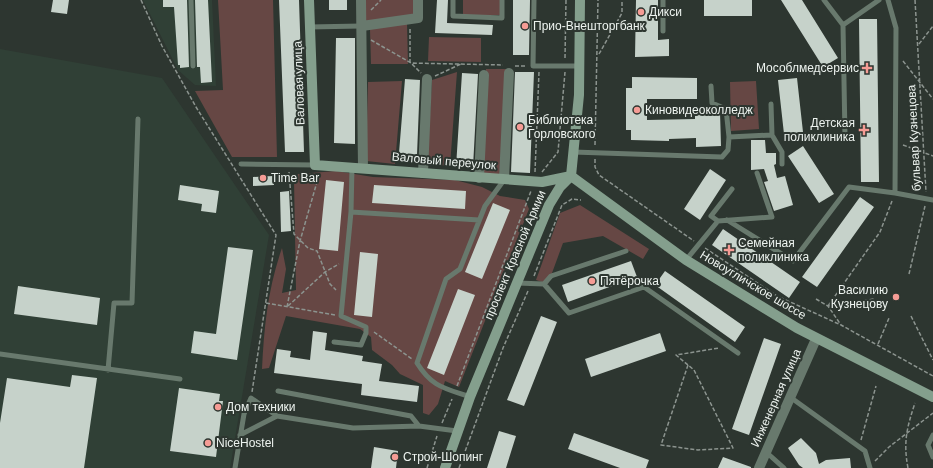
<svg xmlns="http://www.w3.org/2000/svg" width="933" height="468" font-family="Arial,sans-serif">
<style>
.built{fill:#304036}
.green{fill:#664744}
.building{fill:#c6d2ca}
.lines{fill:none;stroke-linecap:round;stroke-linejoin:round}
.path{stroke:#8c948f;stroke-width:1.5;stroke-dasharray:4 2;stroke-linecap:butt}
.lane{stroke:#68796d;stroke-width:5}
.street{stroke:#68796d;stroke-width:10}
.secondary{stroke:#849f8d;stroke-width:10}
.poi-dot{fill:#f59c95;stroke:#2d3630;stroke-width:1.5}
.labels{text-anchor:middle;stroke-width:4;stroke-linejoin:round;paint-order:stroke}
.poi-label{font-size:12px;fill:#edf3ef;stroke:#2d3630;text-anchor:start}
.street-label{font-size:12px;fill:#edf3ef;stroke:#2d3630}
</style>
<rect width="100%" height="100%" fill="#2d3630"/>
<path class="built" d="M 143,0 L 212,0 L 216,86 L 195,85 L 178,70 Z
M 0,49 L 162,78 L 269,235 L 230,468 L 0,468 Z"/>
<path class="green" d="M 218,0 L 273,0 L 277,157 L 232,157 L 195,91 L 223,90 Z
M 364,0 L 413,0 L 414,16 L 365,24 Z
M 463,0 L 500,0 L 500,15 L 463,15 Z
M 407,23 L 408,64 L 371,64 L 370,29 Z
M 429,37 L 481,38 L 481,62 L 428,61 Z
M 486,69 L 506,69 L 501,174 L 483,174 Z
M 457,72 L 450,166 L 427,164 L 432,80 Z
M 402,81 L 395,164 L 366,161 L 368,82 Z
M 756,81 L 759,129 L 731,131 L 730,82 Z
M 336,171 L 373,177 L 455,180 L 482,187 L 500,196 L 525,200 L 529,209 L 459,387 L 445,381 L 438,404 L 429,415 L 423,413 L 423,385 L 400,374 L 392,365 L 372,350 L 371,337 L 360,329 L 286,316 L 269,368 L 262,369 C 264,327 268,288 282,248 L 286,269 L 282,293 L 296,290 L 294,180 L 298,174 Z
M 580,205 L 649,249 L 643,259 L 603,236 L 563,243 L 548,284 L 536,280 L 560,213 Z"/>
<path class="building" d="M 53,0 L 69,0 L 67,14 L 51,12 Z
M 163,0 L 187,0 L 189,67 L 180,68 L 180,65 L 178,65 L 174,7 L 163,7 Z
M 195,0 L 208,0 L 212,82 L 201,83 L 200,67 L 197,67 Z
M 279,0 L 299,0 L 304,152 L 285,152 Z
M 329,0 L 347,0 L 347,10 L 329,10 Z
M 437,0 L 448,0 L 447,23 L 493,25 L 492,35 L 435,33 Z
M 513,0 L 530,0 L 529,55 L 513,55 Z
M 636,0 L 658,0 L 658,40 L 669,39 L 669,56 L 635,57 Z
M 704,0 L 752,0 L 752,16 L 704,16 Z
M 781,0 L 802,0 L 838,58 L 823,67 Z
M 859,19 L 877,19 L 879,182 L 861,182 Z
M 336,38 L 355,38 L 355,144 L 334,143 Z
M 515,72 L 534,72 L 530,173 L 511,172 Z
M 462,73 L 478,74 L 473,167 L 456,167 Z
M 632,77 L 697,78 L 697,99 L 647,99 L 647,120 L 695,119 L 695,112 L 720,112 L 721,146 L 696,147 L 696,138 L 669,139 L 669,141 L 631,140 L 631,130 L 626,130 L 626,88 L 632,88 Z
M 797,78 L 803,132 L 784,134 L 778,80 Z
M 405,79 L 420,80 L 417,155 L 399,153 Z
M 751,140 L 765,140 L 766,153 L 776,153 L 776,164 L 774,165 L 777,178 L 785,176 L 793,205 L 774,211 L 764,182 L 768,181 L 764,169 L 751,170 Z
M 803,146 L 834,194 L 819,203 L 788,156 Z
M 710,169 L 726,180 L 700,220 L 684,209 Z
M 273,176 L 274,185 L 253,186 L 253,177 Z
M 326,180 L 344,182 L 338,251 L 319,249 Z
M 180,185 L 219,191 L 216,213 L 201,211 L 202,204 L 178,200 Z
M 374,185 L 466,191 L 465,209 L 372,203 Z
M 289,191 L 291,231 L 281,232 L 280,192 Z
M 860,197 L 874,207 L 817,287 L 802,277 Z
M 493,203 L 510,210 L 482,279 L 465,272 Z
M 723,229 L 800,282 L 789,298 L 712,245 Z
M 228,247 L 253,250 L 237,360 L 191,353 L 194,331 L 216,334 Z
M 360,252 L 378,254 L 372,317 L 354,315 Z
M 631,261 L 637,277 L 568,302 L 562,285 Z
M 665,271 L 745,327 L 735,342 L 655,285 Z
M 18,286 L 100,298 L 97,325 L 14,314 Z
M 458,289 L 475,295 L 444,375 L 427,368 Z
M 541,316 L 557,322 L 524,406 L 507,400 Z
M 313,331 L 327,333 L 325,350 L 363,356 L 362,361 L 382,364 L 379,381 L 419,386 L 417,402 L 361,395 L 362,384 L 274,373 L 277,349 L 291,351 L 290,357 L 310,360 Z
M 660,333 L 666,351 L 591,377 L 585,359 Z
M 764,338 L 781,344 L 749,435 L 732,429 Z
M 72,375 L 97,378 L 84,468 L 0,468 L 0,423 L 7,378 L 70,387 Z
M 179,388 L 220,394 L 219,401 L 223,401 L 216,457 L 170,451 Z
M 499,431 L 516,436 L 506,468 L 487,468 Z
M 574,433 L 649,460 L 646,468 L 620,468 L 568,449 Z
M 801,438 L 816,453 L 819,464 L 826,460 L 850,458 L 851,468 L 803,468 L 799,465 L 788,448 Z
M 374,447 L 398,451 L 396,468 L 371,468 Z
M 723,457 L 751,467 L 751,468 L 718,468 Z"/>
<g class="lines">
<path class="path" d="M 141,0 L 162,46 L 196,107 L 276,235 L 252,392
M 915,0 L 926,192
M 371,10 L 381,0
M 410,29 L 410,62 L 421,73
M 371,40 L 411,63 L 503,65
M 919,44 L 933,26
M 599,54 L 622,13 L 622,0
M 565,58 L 566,0
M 903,61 L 933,99
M 515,66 L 527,66
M 435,76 L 461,64
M 595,145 L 598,0
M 903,145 L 933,156
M 595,159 L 595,167 L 599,175 L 694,241
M 289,172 L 294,234 L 308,248 L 317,251 L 330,284 L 336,290
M 535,172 L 539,72
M 542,172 L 558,152 L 565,72
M 705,248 L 777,296 L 841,325
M 909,274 L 925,206
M 534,276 L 562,205 L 572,199 L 581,200
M 816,299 L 828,306 L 841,325 L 933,376
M 266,303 L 335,315
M 288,306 L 325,272 L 339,264
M 828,306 L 880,232 L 892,201
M 828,306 L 874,299
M 287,307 L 300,241 L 319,175
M 911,316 L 933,360
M 374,332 L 412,359
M 878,344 L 889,318
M 688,365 L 661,445 L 698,450 L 733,448 L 694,370 L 676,355 L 719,348
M 457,386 L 531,191
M 442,423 L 452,399
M 861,440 L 876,386
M 875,461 L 889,447 L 933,413
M 427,468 L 437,436
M 459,468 L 503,348 L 528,291
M 908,468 C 903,442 907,427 915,403"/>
<path class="lane" d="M 191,0 L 193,66
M 453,0 L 453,16 L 502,18 L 502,0
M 534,0 L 533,66 L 579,66
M 663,0 L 663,31
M 824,0 L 843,25
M 309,27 L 361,26
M 711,86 L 712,103 L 726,109 L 729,137
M 772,135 L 782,152 L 782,164
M 845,137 L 843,25 L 879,0
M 573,152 L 722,157 L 728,150 L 729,137 L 772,135 L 771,104
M 241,164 L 315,165
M 895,193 L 933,200
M 351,212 L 479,220
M 727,220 L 793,261 L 849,187 L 895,193 L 896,28 L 888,0
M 718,221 L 711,216 L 732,189
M 686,260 L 718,221 L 772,217 L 757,173
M 517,283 L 544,284 L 551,276 L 626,251
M 544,284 L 569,313 L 644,287 L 738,353
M 334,342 L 361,345 L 366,333 L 366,327 L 341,316 L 351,212 L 352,167
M 0,354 L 180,379
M 108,370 L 114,303 L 132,303 L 138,119
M 278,391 L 411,416 L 419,426
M 470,397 C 444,388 432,387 417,363 L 446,279 L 460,269 L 485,206 L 504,180
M 790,397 L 865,451 L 870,468
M 240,435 L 277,416
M 933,435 L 928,445 L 933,457
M 766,452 L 784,468
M 235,468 L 244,414 L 251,398 L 277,416 L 353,428 L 419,426 L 457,431"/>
<path class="street" d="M 361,0 L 363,168
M 362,26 L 418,18 L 418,0
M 423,173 L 427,79
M 479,178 L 484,75
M 504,179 L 509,73
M 759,468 L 816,339"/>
<path class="secondary" d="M 309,0 L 315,165 L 542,182 L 571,176
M 571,176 L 686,260 L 797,328 L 933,397
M 445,468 L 470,397 L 549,205 L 560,187 L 571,176 L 579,95 L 580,0"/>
</g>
<g class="poi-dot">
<circle cx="641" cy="12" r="4"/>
<circle cx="525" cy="26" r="4"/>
<path d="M865 62h4v4h4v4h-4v4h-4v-4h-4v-4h4z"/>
<circle cx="637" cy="110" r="4"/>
<circle cx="520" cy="127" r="4"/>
<path d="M862 124h4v4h4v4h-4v4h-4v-4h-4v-4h4z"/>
<circle cx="263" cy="178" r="4"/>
<path d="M727 244h4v4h4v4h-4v4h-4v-4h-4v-4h4z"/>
<circle cx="592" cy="281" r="4"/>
<circle cx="896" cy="297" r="4"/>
<circle cx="218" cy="407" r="4"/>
<circle cx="208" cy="443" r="4"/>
<circle cx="395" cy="457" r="4"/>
</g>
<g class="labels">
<g class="poi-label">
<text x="649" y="16">Дикси</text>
<text x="533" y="30">Прио-Внешторгбанк</text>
<text x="859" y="72" text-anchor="end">Мособлмедсервис</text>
<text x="645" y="114">Киновидеоколледж</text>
<text x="528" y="124">Библиотека<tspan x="528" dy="14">Горловского</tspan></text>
<text x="855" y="127" text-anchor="end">Детская<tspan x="855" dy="14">поликлиника</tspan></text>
<text x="271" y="182">Time Bar</text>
<text x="738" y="247">Семейная<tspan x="738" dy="14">поликлиника</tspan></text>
<text x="600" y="285">Пятёрочка</text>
<text x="888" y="294" text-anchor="end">Василию<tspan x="888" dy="14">Кузнецову</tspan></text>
<text x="226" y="411">Дом техники</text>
<text x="216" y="447">NiceHostel</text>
<text x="403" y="461">Строй-Шопинг</text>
</g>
<g class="street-label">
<text transform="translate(299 83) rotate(-92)" y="4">Валовая улица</text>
<text transform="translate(914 138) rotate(-93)" y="4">бульвар Кузнецова</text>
<text transform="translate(444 161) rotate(5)" y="4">Валовый переулок</text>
<text transform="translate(515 255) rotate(-67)" y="4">проспект Красной Армии</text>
<text transform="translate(753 285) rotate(31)" y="4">Новоугличское шоссе</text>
<text transform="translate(776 398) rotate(-66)" y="4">Инженерная улица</text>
</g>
</g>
</svg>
